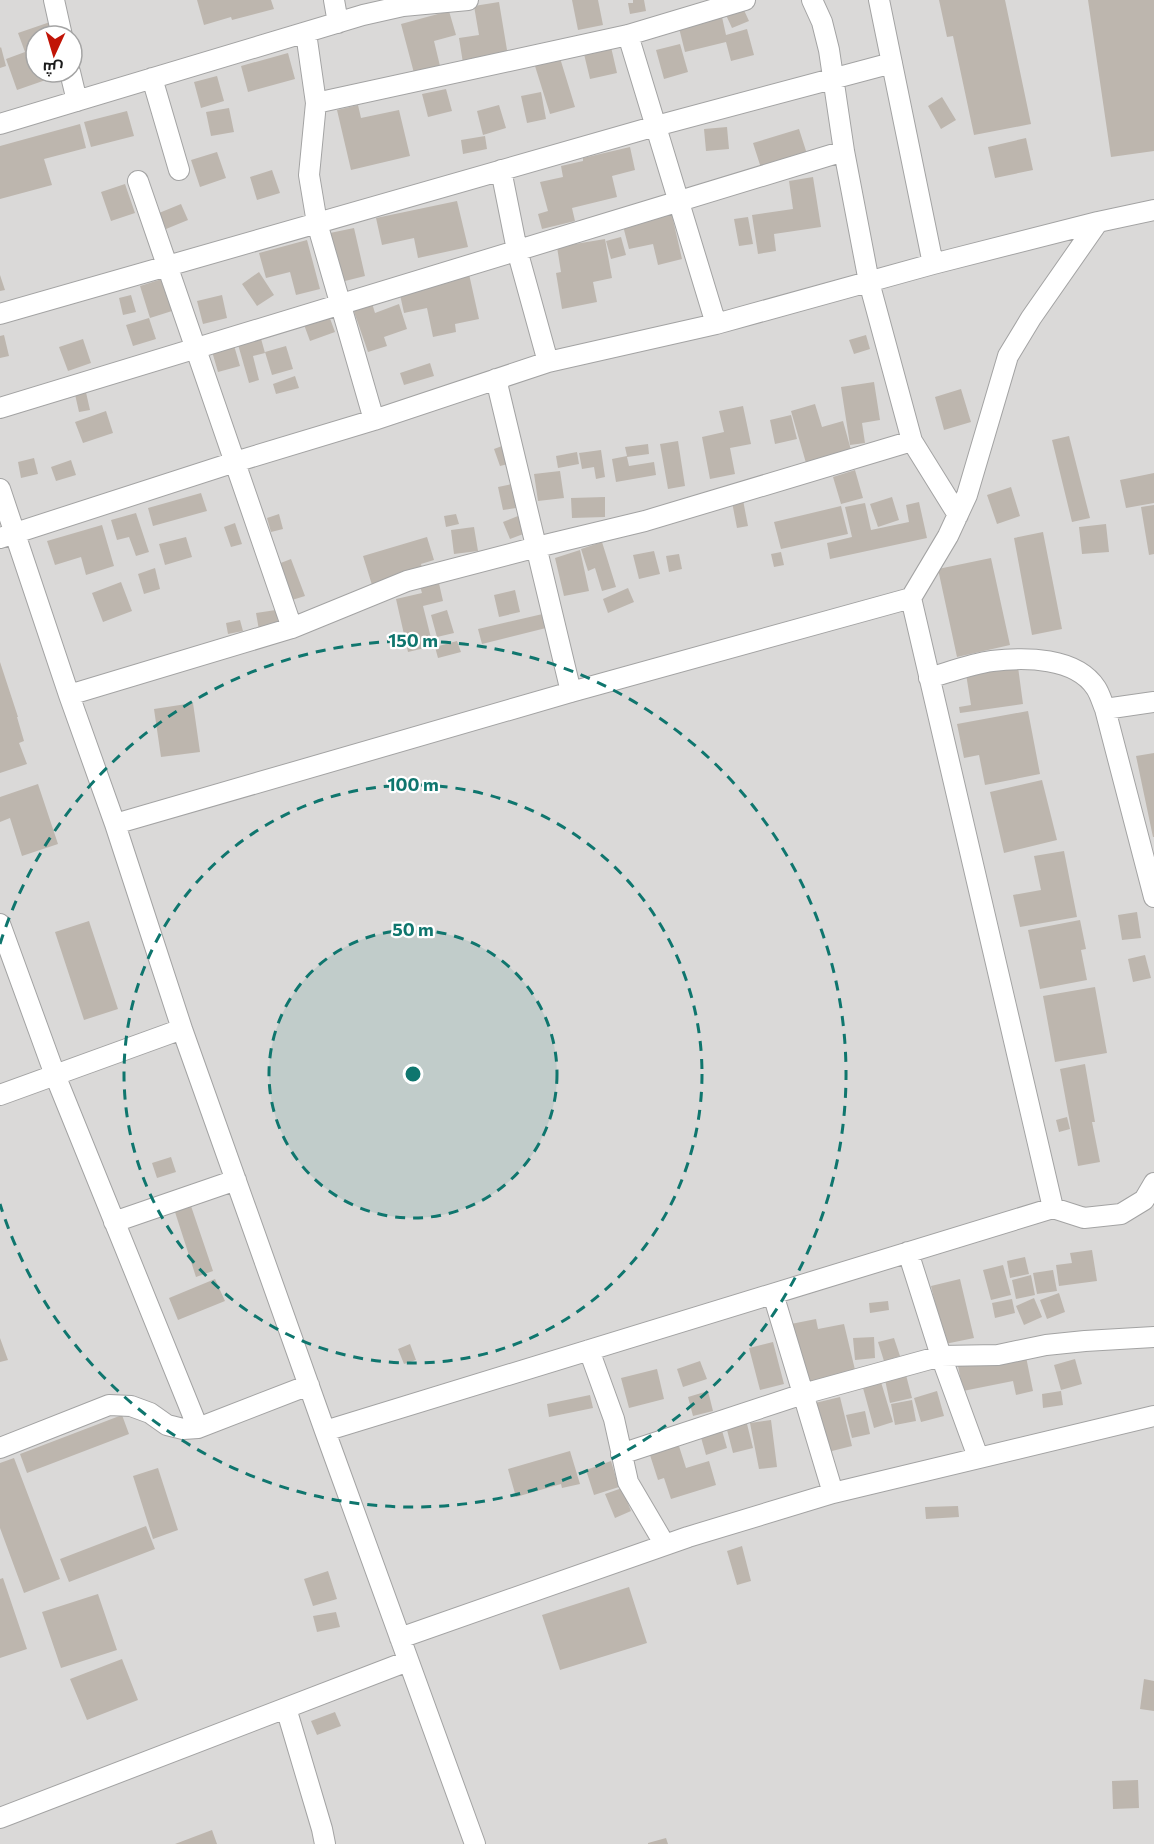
<svg xmlns="http://www.w3.org/2000/svg" width="1154" height="1844" font-family="Commissioner,Cairo,sans-serif">
<style>
.residential{fill:#dad9d8;fill-rule:evenodd}
.building{fill:#bdb6ae}
.lines{fill:none;stroke-linecap:round;stroke-linejoin:round}
.minor-casing{stroke:#a3a3a3;stroke-width:22}
.minor{stroke:#fff;stroke-width:20}
.ring{fill:none;stroke:#0f766e;stroke-width:3;stroke-dasharray:10 8}
.centre{fill:#0f766e;stroke:#fff;stroke-width:3}
.ring-label{font-size:18px;text-anchor:middle;font-weight:bold;fill:#0f766e;stroke:#fff;stroke-width:4.5;stroke-linejoin:round;paint-order:stroke}
</style>
<rect width="100%" height="100%" fill="#edeae1"/>
<path class="residential" d="M 0,0 L 1154,0 L 1154,1844 L 0,1844 ZM 36,36 L 72,36 L 72,72 L 36,72 Z"/>
<path class="building" d="M 197,0 L 271,0 L 274,9 L 232,20 L 231,17 L 204,25 Z
M 572,0 L 598,0 L 603,25 L 578,30 Z
M 633,0 L 644,0 L 646,11 L 630,14 L 628,3 L 633,3 Z
M 939,0 L 1005,0 L 1031,124 L 974,135 L 953,36 L 947,37 Z
M 1088,0 L 1154,0 L 1154,151 L 1111,157 Z
M 499,2 L 508,56 L 463,63 L 459,38 L 479,35 L 474,6 Z
M 743,8 L 749,21 L 732,28 L 726,15 Z
M 449,11 L 456,35 L 434,41 L 440,66 L 414,73 L 401,24 Z
M 722,17 L 726,35 L 747,29 L 754,55 L 731,61 L 726,42 L 685,52 L 679,28 Z
M 53,21 L 58,36 L 36,36 L 36,72 L 59,72 L 60,75 L 17,90 L 6,59 L 25,52 L 18,33 Z
M 680,44 L 688,72 L 664,79 L 656,50 Z
M 1,47 L 6,66 L 0,68 L 0,48 Z
M 611,47 L 617,73 L 590,79 L 584,54 Z
M 288,53 L 295,79 L 248,92 L 241,66 Z
M 560,58 L 575,107 L 550,114 L 535,66 Z
M 217,76 L 224,101 L 201,108 L 194,82 Z
M 446,89 L 452,111 L 428,117 L 422,94 Z
M 541,92 L 546,119 L 527,123 L 521,96 Z
M 942,97 L 956,120 L 941,129 L 928,106 Z
M 358,105 L 361,118 L 399,110 L 410,156 L 351,170 L 337,110 Z
M 499,105 L 506,128 L 483,135 L 477,111 Z
M 229,108 L 234,132 L 211,136 L 206,112 Z
M 127,111 L 134,136 L 91,147 L 84,122 Z
M 80,124 L 86,148 L 44,159 L 52,185 L 0,199 L 0,146 Z
M 727,127 L 729,149 L 706,151 L 704,129 Z
M 799,129 L 807,154 L 761,168 L 753,143 Z
M 485,136 L 487,149 L 463,154 L 461,140 Z
M 1026,138 L 1033,170 L 995,178 L 988,147 Z
M 630,147 L 635,170 L 612,176 L 617,197 L 572,208 L 575,221 L 542,229 L 538,214 L 548,211 L 540,182 L 563,177 L 561,166 L 583,161 L 583,158 Z
M 217,152 L 226,178 L 200,187 L 191,160 Z
M 272,170 L 280,193 L 257,200 L 250,177 Z
M 813,177 L 821,227 L 774,234 L 776,251 L 758,254 L 752,215 L 793,209 L 789,181 Z
M 125,184 L 135,213 L 111,221 L 101,192 Z
M 457,201 L 468,247 L 418,258 L 414,238 L 382,245 L 376,218 Z
M 181,204 L 188,220 L 166,229 L 159,213 Z
M 671,211 L 682,259 L 658,265 L 653,244 L 629,249 L 622,222 Z
M 748,217 L 753,244 L 739,246 L 734,219 Z
M 354,228 L 365,276 L 341,282 L 330,233 Z
M 621,237 L 626,255 L 611,259 L 606,241 Z
M 605,239 L 612,278 L 593,282 L 597,302 L 562,309 L 556,273 L 561,272 L 557,247 Z
M 307,240 L 320,289 L 296,295 L 290,272 L 266,278 L 259,253 Z
M 259,272 L 274,295 L 257,306 L 242,284 Z
M 469,274 L 479,319 L 455,324 L 456,332 L 433,337 L 427,308 L 404,313 L 399,290 Z
M 0,275 L 5,290 L 0,291 Z
M 162,279 L 172,311 L 150,318 L 140,286 Z
M 131,295 L 136,312 L 123,315 L 119,298 Z
M 222,295 L 227,318 L 203,324 L 197,301 Z
M 370,297 L 375,313 L 399,304 L 407,329 L 384,337 L 387,346 L 368,352 L 351,303 Z
M 328,313 L 335,332 L 310,341 L 303,322 Z
M 149,318 L 156,339 L 133,346 L 126,325 Z
M 4,335 L 9,356 L 0,358 L 0,336 Z
M 260,335 L 265,353 L 253,356 L 259,380 L 249,383 L 237,341 Z
M 866,335 L 870,349 L 854,354 L 849,340 Z
M 83,339 L 91,363 L 68,371 L 59,347 Z
M 233,342 L 240,366 L 218,372 L 211,348 Z
M 286,346 L 293,369 L 272,375 L 265,352 Z
M 430,363 L 434,376 L 404,385 L 400,373 Z
M 295,376 L 299,388 L 276,394 L 273,384 Z
M 874,382 L 880,420 L 862,423 L 865,443 L 850,445 L 841,387 Z
M 85,388 L 90,410 L 79,412 L 74,390 Z
M 961,389 L 971,422 L 944,430 L 935,397 Z
M 815,404 L 822,427 L 843,421 L 851,450 L 806,463 L 791,411 Z
M 743,406 L 751,444 L 730,448 L 735,474 L 710,479 L 702,437 L 724,432 L 719,411 Z
M 106,411 L 113,433 L 83,443 L 75,422 Z
M 791,415 L 797,439 L 775,444 L 770,420 Z
M 1069,436 L 1090,518 L 1072,522 L 1052,440 Z
M 678,441 L 685,486 L 668,489 L 660,444 Z
M 648,444 L 649,454 L 627,457 L 629,466 L 654,462 L 656,475 L 616,482 L 612,459 L 627,456 L 625,447 Z
M 502,446 L 508,464 L 500,466 L 494,449 Z
M 601,450 L 605,477 L 596,479 L 594,467 L 582,469 L 579,453 Z
M 577,452 L 579,464 L 558,468 L 556,456 Z
M 34,458 L 38,474 L 21,478 L 18,462 Z
M 71,460 L 76,475 L 56,481 L 51,467 Z
M 855,470 L 863,498 L 841,504 L 833,477 Z
M 560,471 L 564,498 L 538,501 L 534,474 Z
M 1154,473 L 1154,503 L 1126,508 L 1120,480 Z
M 512,484 L 516,508 L 503,510 L 498,487 Z
M 1011,487 L 1020,516 L 997,524 L 987,495 Z
M 201,493 L 207,511 L 153,526 L 148,508 Z
M 605,497 L 605,517 L 572,518 L 571,498 Z
M 892,497 L 899,520 L 878,527 L 870,504 Z
M 743,500 L 748,526 L 737,528 L 732,502 Z
M 919,502 L 927,538 L 830,559 L 827,543 L 852,537 L 845,507 L 865,503 L 871,530 L 909,522 L 906,505 Z
M 1154,505 L 1154,554 L 1149,555 L 1141,507 Z
M 841,506 L 848,534 L 781,549 L 774,522 Z
M 136,513 L 149,552 L 136,556 L 129,537 L 117,540 L 111,520 Z
M 279,514 L 283,529 L 271,532 L 267,518 Z
M 456,514 L 459,524 L 446,527 L 444,516 Z
M 518,516 L 526,533 L 510,539 L 503,522 Z
M 235,523 L 242,544 L 231,547 L 224,527 Z
M 1106,524 L 1109,552 L 1082,554 L 1079,527 Z
M 102,525 L 114,566 L 86,575 L 81,557 L 55,565 L 47,541 Z
M 474,527 L 478,551 L 454,554 L 451,530 Z
M 1043,532 L 1062,629 L 1032,635 L 1014,538 Z
M 186,537 L 192,557 L 165,565 L 159,544 Z
M 427,537 L 434,560 L 421,564 L 423,571 L 372,585 L 363,556 Z
M 602,542 L 616,587 L 602,591 L 595,568 L 588,571 L 581,549 Z
M 580,550 L 589,591 L 564,596 L 555,558 Z
M 654,551 L 660,574 L 639,579 L 633,555 Z
M 781,552 L 784,565 L 774,567 L 771,554 Z
M 679,554 L 682,569 L 669,572 L 666,556 Z
M 991,558 L 1010,645 L 957,657 L 938,569 Z
M 291,559 L 305,596 L 292,600 L 278,564 Z
M 155,568 L 160,589 L 144,594 L 138,574 Z
M 438,579 L 443,601 L 423,606 L 433,646 L 408,652 L 396,599 L 422,593 L 419,583 Z
M 121,582 L 132,611 L 103,622 L 92,593 Z
M 628,588 L 634,602 L 608,613 L 603,599 Z
M 515,590 L 520,612 L 499,617 L 494,595 Z
M 276,610 L 279,626 L 259,630 L 256,613 Z
M 447,610 L 454,633 L 437,637 L 431,615 Z
M 547,613 L 550,627 L 482,644 L 478,629 Z
M 240,620 L 243,631 L 228,634 L 226,623 Z
M 457,641 L 461,652 L 438,658 L 435,647 Z
M 0,662 L 18,717 L 17,717 L 24,741 L 19,743 L 27,764 L 0,773 Z
M 1018,667 L 1023,704 L 960,713 L 959,707 L 971,705 L 966,674 Z
M 193,703 L 200,752 L 161,757 L 154,709 Z
M 1028,711 L 1040,774 L 985,785 L 979,755 L 964,758 L 957,724 Z
M 1154,753 L 1154,837 L 1153,837 L 1136,756 Z
M 1042,780 L 1057,840 L 1004,853 L 990,792 Z
M 38,784 L 58,844 L 22,856 L 10,818 L 0,822 L 0,797 Z
M 1064,851 L 1077,917 L 1020,927 L 1013,895 L 1041,890 L 1034,856 Z
M 1137,912 L 1141,938 L 1122,940 L 1118,915 Z
M 1080,920 L 1086,949 L 1081,950 L 1087,980 L 1040,989 L 1028,930 Z
M 89,921 L 118,1009 L 84,1020 L 55,932 Z
M 1145,955 L 1151,978 L 1133,982 L 1128,959 Z
M 1095,987 L 1107,1053 L 1055,1062 L 1043,996 Z
M 1085,1064 L 1095,1122 L 1092,1122 L 1100,1162 L 1078,1166 L 1060,1069 Z
M 1067,1117 L 1070,1129 L 1059,1132 L 1056,1120 Z
M 171,1157 L 176,1172 L 157,1178 L 152,1163 Z
M 191,1206 L 213,1271 L 196,1277 L 175,1212 Z
M 1092,1250 L 1097,1281 L 1059,1286 L 1056,1265 L 1072,1263 L 1070,1253 Z
M 1025,1257 L 1029,1274 L 1010,1278 L 1007,1261 Z
M 1003,1265 L 1011,1295 L 991,1300 L 983,1270 Z
M 1053,1270 L 1057,1291 L 1037,1294 L 1033,1273 Z
M 1031,1275 L 1035,1295 L 1016,1299 L 1012,1280 Z
M 215,1279 L 225,1301 L 178,1320 L 169,1298 Z
M 960,1279 L 974,1338 L 945,1344 L 931,1286 Z
M 1059,1293 L 1065,1312 L 1047,1319 L 1040,1300 Z
M 1034,1298 L 1042,1317 L 1024,1325 L 1016,1306 Z
M 1012,1299 L 1015,1313 L 995,1318 L 992,1303 Z
M 888,1301 L 889,1310 L 870,1313 L 869,1303 Z
M 816,1319 L 818,1329 L 844,1324 L 856,1374 L 803,1384 L 791,1324 Z
M 874,1337 L 875,1358 L 855,1360 L 853,1338 Z
M 0,1338 L 8,1360 L 0,1362 Z
M 894,1338 L 900,1356 L 884,1361 L 878,1342 Z
M 773,1342 L 784,1384 L 760,1390 L 749,1348 Z
M 410,1344 L 416,1360 L 404,1364 L 398,1349 Z
M 1025,1352 L 1033,1391 L 1016,1395 L 1013,1381 L 963,1391 L 958,1366 Z
M 1075,1359 L 1082,1384 L 1061,1390 L 1054,1365 Z
M 700,1361 L 707,1379 L 683,1387 L 677,1369 Z
M 657,1369 L 664,1399 L 629,1408 L 621,1378 Z
M 906,1375 L 912,1398 L 890,1403 L 885,1380 Z
M 881,1382 L 893,1422 L 874,1428 L 863,1388 Z
M 708,1391 L 713,1411 L 693,1416 L 688,1397 Z
M 937,1391 L 944,1416 L 921,1422 L 914,1398 Z
M 1061,1391 L 1063,1405 L 1043,1408 L 1042,1394 Z
M 590,1395 L 593,1408 L 549,1417 L 547,1404 Z
M 840,1397 L 852,1446 L 828,1452 L 815,1403 Z
M 912,1400 L 916,1421 L 895,1425 L 891,1404 Z
M 865,1411 L 870,1434 L 852,1438 L 846,1415 Z
M 122,1415 L 129,1434 L 27,1473 L 20,1454 Z
M 746,1420 L 753,1448 L 733,1453 L 726,1426 Z
M 771,1420 L 777,1467 L 759,1469 L 750,1423 Z
M 721,1427 L 727,1448 L 706,1455 L 700,1434 Z
M 678,1443 L 686,1468 L 709,1461 L 716,1485 L 671,1499 L 664,1478 L 658,1480 L 649,1452 Z
M 570,1451 L 580,1484 L 562,1488 L 561,1484 L 516,1497 L 508,1469 Z
M 14,1458 L 60,1579 L 24,1593 L 0,1528 L 0,1463 Z
M 611,1461 L 619,1487 L 594,1495 L 586,1470 Z
M 158,1468 L 178,1530 L 153,1539 L 133,1476 Z
M 622,1488 L 631,1511 L 615,1518 L 605,1494 Z
M 958,1506 L 959,1517 L 926,1519 L 925,1507 Z
M 146,1526 L 155,1549 L 69,1582 L 60,1559 Z
M 742,1546 L 751,1581 L 737,1585 L 727,1551 Z
M 328,1571 L 337,1599 L 313,1606 L 304,1579 Z
M 3,1578 L 27,1649 L 0,1658 L 0,1579 Z
M 629,1587 L 647,1643 L 560,1670 L 542,1615 Z
M 98,1594 L 117,1650 L 61,1668 L 42,1612 Z
M 336,1612 L 340,1627 L 317,1632 L 313,1616 Z
M 122,1659 L 138,1700 L 87,1720 L 70,1679 Z
M 1144,1679 L 1154,1681 L 1154,1711 L 1140,1709 Z
M 335,1712 L 341,1726 L 317,1735 L 311,1721 Z
M 1138,1780 L 1139,1808 L 1113,1809 L 1112,1781 Z
M 212,1830 L 217,1844 L 175,1844 Z
M 666,1838 L 668,1844 L 648,1844 L 648,1843 Z"/>
<g class="lines">
<g class="minor-casing">
<path id="minor" d="M 54,0 L 62,36
M 334,0 L 338,23
M 812,0 L 822,22 L 829,50 L 844,151 L 869,282 L 912,441 L 958,515
M 879,0 L 933,264
M 306,33 L 316,103 L 309,175 L 317,223 L 374,420
M 628,35 L 716,324
M 70,72 L 77,101
M 152,78 L 179,170
M 316,103 L 628,35 L 745,0
M 0,124 L 363,15 L 403,6 L 468,0
M 501,170 L 517,250 L 548,362
M 138,181 L 292,628
M 0,314 L 656,126 L 892,63
M 496,379 L 571,692
M 0,408 L 844,151
M 0,489 L 69,695 L 115,824 L 182,1029 L 325,1431 L 475,1844
M 0,538 L 235,462 L 374,420 L 548,362 L 716,324 L 933,264 L 1098,222 L 1154,210
M 911,598 L 1053,1208
M 929,678 C 950,672 971,664 992,661 C 1025,657 1076,657 1096,688 C 1100,694 1102,702 1105,709 L 1154,897
M 69,695 L 292,628 L 407,581 L 537,547 L 645,521 L 912,441
M 1105,709 L 1154,702
M 115,824 L 571,692 L 911,598 L 948,536 L 967,495 L 1008,356 L 1031,318 L 1098,222
M 0,924 L 55,1075 L 198,1428
M 0,1095 L 182,1029
M 114,1222 L 236,1180
M 908,1252 L 941,1356 L 978,1457
M 773,1294 L 833,1493
M 589,1350 L 614,1419 L 628,1482 L 665,1545
M 325,1431 L 1053,1208 L 1084,1218 L 1121,1214 L 1144,1200 L 1154,1183
M 0,1448 L 109,1405 L 131,1406 L 150,1413 L 167,1425 L 183,1429 L 198,1428 L 309,1385
M 621,1454 L 803,1394 L 941,1356 L 998,1355 L 1046,1345 L 1085,1341 L 1154,1337
M 400,1638 L 688,1537 L 833,1493 L 1154,1416
M 286,1708 L 322,1829 L 325,1844
M 0,1818 L 408,1661"/>
</g>
<use href="#minor" class="minor"/>
</g>
<circle cx="413" cy="1074" r="144" fill="#0f766e" fill-opacity=".12"/>
<g class="ring">
<circle cx="413" cy="1074" r="144"/>
<circle cx="413" cy="1074" r="289"/>
<path d="M0 944A433 433 0 1 1 0 1204"/>
</g>
<circle cx="413" cy="1074" r="9" class="centre"/>
<g class="ring-label">
<text x="413" y="647">150 m</text>
<text x="413" y="791">100 m</text>
<text x="413" y="936">50 m</text>
</g>
<g transform="translate(54 54) rotate(184)"><circle r="28" fill="#ffffff" stroke="#a4a4a4" stroke-width="1.5"/>
<path d="M0-4.5L10 22L0 15L-10 22Z" fill="#c11406"/>
<text y="-9" font-size="16" font-weight="bold" text-anchor="middle" fill="#1c1c1c">ش</text>
</g>
</svg>
